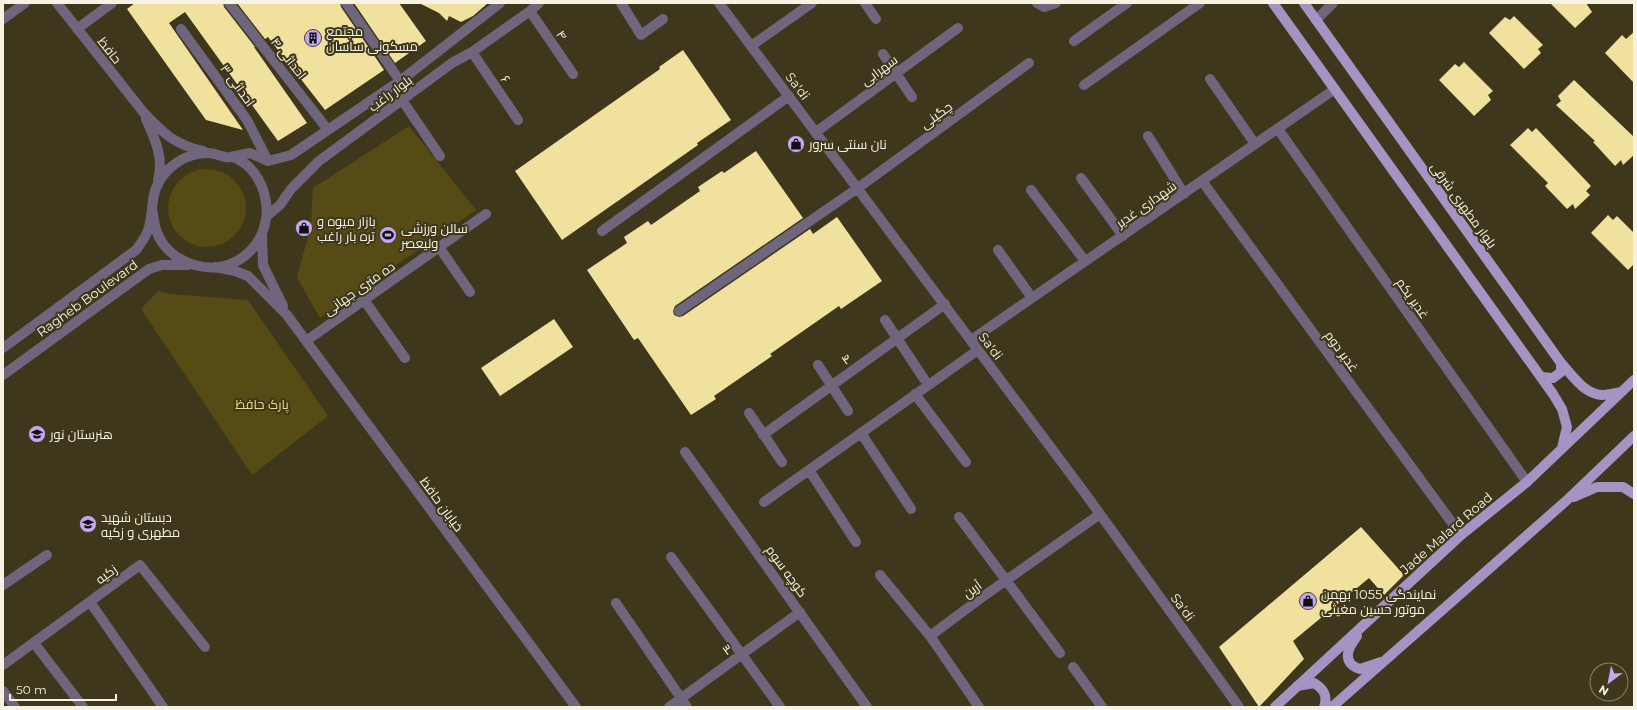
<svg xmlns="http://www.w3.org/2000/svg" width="1637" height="710" font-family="Montserrat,Cairo,sans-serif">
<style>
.green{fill:#574b15}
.building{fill:#f0e19e}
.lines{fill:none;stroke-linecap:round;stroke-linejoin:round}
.minor{stroke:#6f667e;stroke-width:10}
.major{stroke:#a593c4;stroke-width:10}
.labels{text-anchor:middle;stroke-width:4;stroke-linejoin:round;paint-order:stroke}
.poi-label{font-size:13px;fill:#f7f3e2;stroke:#3e371b;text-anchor:start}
.street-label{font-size:13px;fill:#f7f3e2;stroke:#3e371b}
.park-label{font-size:13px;fill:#f2dc7f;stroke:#3e371b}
</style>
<rect width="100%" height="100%" fill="#3e371b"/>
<path class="green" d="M 409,126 L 476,210 L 320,318 L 297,278 L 311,225 L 313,188 Z
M168 208a39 39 0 1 1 78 0a39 39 0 1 1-78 0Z
M 158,291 L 172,294 L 248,300 L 328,416 L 252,475 L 141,309 Z"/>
<path class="building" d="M 135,3 L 223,3 L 224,7 L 255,47 L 254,47 L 307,123 L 278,141 L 185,12 L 169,23 L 243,130 L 206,120 L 127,9 Z
M 237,3 L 340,3 L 341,7 L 384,70 L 325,110 L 268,37 L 265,39 Z
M 354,3 L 399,3 L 426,41 L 395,63 Z
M 419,3 L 488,3 L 473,16 L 461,22 L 449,16 L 447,21 L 439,13 Z
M 1550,3 L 1586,3 L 1592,12 L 1575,28 Z
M 1514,16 L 1543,45 L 1538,49 L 1541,53 L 1524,69 L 1489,33 L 1505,17 L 1510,20 Z
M 1634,32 L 1634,83 L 1605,53 L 1622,35 L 1626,39 Z
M 683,50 L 731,120 L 697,143 L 698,145 L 562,240 L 515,171 L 660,69 L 659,67 Z
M 1464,62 L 1493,91 L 1488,95 L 1491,100 L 1474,116 L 1439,80 L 1455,64 L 1459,67 Z
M 1574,80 L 1634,137 L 1634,155 L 1623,165 L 1621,160 L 1615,166 L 1593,142 L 1595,141 L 1556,105 L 1561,101 L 1558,96 Z
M 1528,128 L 1532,132 L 1536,128 L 1591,186 L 1586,191 L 1590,195 L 1575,209 L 1573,204 L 1567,209 L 1545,186 L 1548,183 L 1510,145 Z
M 756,151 L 803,218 L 675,306 L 673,311 L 674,315 L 679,317 L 683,316 L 810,229 L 813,234 L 837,217 L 882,281 L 841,309 L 839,306 L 770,354 L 772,356 L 714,396 L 716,399 L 691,415 L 638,338 L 634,340 L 587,270 L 627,243 L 624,237 L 648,221 L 651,225 L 700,191 L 698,187 L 722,171 L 724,173 Z
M 1608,215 L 1613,220 L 1617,216 L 1634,233 L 1634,264 L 1628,270 L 1591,233 Z
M 554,319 L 573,347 L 500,396 L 481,368 Z
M 1361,527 L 1404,575 L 1384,595 L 1369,578 L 1293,641 L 1304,659 L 1259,707 L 1219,647 Z"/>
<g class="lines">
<path class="minor" d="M 57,3 L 144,113 C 163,133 175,145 203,151
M 229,3 L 328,130
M 346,3 L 400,81
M 621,3 L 641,35 L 663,19
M 719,3 L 1087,496 L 1239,707
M 865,3 L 876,19
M 1037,3 L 1044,7 L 1056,3
M 530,11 L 573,74
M 3,19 L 25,3
M 1316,20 L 1333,3
M 77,29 L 112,3
M 181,29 L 247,120 L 268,161
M 1074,41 L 1127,3
M 751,46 L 812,3
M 472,52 L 518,120
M 883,54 L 912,97
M 1210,79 L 1255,144
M 1084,85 L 1200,3
M 402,100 L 440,156
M 146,119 C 155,139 164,158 158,180
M 1278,129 L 1527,482
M 816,132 L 958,28
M 1148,136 L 1184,194
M 230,157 L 250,153 L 268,161 L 291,155 L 400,81 L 500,3
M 1081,178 L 1123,236
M 1202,181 L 1461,535
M 1031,190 L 1085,261
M 267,216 L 280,205 L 291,189 L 319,161 L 452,63 L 472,52 L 530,11 L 539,3
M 602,231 L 789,96
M 262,235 L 263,265 L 283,306
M 439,247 L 470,292
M 998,250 L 1032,298
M 215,267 L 235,271 L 248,276 L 287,315 L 576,707
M 364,300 L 405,358
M 679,311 L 858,188 L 1029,63
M 885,320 L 924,379
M 971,340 L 1335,89
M 306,341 L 486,214
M 3,348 L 136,250 C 141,243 147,236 149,227 C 153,214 151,200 156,188 C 165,167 185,153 208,153 C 214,153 219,156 225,157 C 229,158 227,157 231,157 C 236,157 246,164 249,167 C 277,196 271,244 235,262 C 211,274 180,265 164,245 C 155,234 154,221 152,208
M 818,365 L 848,411
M 3,375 L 149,269 L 162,265 L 188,265
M 915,394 L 966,462
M 749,413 L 782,462
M 861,433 L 911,509
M 763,435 L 945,304
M 685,452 L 867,707
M 809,470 L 856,542
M 764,502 L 978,350
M 959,517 L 1060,653
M 671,557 L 780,707
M 880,575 L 930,636
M 3,585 L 47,555
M 90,602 L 163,707
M 616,603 L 687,707
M 34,643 L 83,707
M 3,665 L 140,565 L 205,647
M 1073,667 L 1102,707
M 3,691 L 15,707
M 669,707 L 800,612
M 979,707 L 930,636 L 981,598 L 1100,514"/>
<path class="major" d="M 1273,3 L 1553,394 L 1562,409 L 1567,427 L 1562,448
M 1304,3 L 1561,363 C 1572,375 1584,394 1602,395 C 1608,395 1615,393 1621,392
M 1542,377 L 1553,378 L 1561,372 L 1561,363
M 1574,497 L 1597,487 L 1623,487 L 1634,494
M 1357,636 C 1352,643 1343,655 1351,664 C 1353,666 1357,668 1360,669 L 1381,662
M 1297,686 L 1314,683 C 1324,689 1328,696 1324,707
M 1275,707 L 1461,535 L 1527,482 L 1634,380
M 1332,707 L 1566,501 L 1634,436"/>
</g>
<defs>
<g id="building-disc" transform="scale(0.9)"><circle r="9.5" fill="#c4a7f1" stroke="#3e371b"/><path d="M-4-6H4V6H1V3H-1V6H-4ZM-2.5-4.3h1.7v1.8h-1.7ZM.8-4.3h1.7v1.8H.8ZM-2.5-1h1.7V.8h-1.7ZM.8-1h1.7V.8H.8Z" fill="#111"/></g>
<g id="shop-disc" transform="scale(0.9)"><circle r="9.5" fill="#c4a7f1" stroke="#3e371b"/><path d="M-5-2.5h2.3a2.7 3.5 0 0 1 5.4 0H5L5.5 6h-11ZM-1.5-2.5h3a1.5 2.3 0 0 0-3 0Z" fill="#111"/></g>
<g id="stadium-disc" transform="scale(0.9)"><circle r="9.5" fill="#c4a7f1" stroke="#3e371b"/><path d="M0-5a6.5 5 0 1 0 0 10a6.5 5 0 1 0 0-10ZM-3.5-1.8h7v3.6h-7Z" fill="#111"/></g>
<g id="school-disc" transform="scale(0.9)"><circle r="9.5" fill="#c4a7f1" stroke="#3e371b"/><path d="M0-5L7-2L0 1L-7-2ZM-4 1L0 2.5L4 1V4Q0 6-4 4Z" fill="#111"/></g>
</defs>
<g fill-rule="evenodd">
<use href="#building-disc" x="313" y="38"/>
<use href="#shop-disc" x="796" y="144"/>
<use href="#shop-disc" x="304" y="228"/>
<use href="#stadium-disc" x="388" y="235"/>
<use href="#school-disc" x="37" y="434"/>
<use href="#school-disc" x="88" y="524"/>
<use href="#shop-disc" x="1308" y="601"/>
</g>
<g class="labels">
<g class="poi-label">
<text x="326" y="36">مجتمع<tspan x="326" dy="15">مسکونی ساسان</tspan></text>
<text x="809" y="149">نان سنتی سرور</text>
<text x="317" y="226">بازار میوه و<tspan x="317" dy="15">تره بار راغب</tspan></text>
<text x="401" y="233">سالن ورزشی<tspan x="401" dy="15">ولیعصر</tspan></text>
<text x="50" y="439">هنرستان نور</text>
<text x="101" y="522">دبستان شهید<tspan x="101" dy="15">مطهری و زکیه</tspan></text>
<text x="1321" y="599">نمایندگی 1055 بهمن<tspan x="1321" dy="15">موتور حسین مغیثی</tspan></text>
</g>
<g class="street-label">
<text transform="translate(562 35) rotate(56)" y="5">۴</text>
<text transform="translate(110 50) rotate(52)" y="5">حافظ</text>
<text transform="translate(289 58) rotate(52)" y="5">احداثی ۴</text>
<text transform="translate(879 70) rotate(-36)" y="5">سهرابی</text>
<text transform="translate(506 79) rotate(56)" y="5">۶</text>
<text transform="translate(238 85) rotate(54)" y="5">احداثی ۳</text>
<text transform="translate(798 86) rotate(53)" y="5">Sa'di</text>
<text transform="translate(390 93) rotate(-37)" y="5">بلوار راغب</text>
<text transform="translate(936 115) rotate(-36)" y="5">چگینی</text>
<text transform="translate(1146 204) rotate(-35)" y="5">شهداری غدیر</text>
<text transform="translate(1464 205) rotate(54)" y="5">بلوار مطهری شرقی</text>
<text transform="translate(359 288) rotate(-35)" y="5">ده متری جهانی</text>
<text transform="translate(87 298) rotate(-36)" y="5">Ragheb Boulevard</text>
<text transform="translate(1413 298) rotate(55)" y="5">غدیر یکم</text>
<text transform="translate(991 346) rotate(53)" y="5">Sa'di</text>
<text transform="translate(1342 351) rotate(54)" y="5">غدیر دوم</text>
<text transform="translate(846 359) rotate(-36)" y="5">۴</text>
<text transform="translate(442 504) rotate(54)" y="5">خیابان حافظ</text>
<text transform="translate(1446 533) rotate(-41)" y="5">Jade Malard Road</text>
<text transform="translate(787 571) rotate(54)" y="5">کوچه سوم</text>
<text transform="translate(106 574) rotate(-36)" y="5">زکیه</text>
<text transform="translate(972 589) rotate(-36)" y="5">آرین</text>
<text transform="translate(1183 607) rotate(54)" y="5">Sa'di</text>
<text transform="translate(727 649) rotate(-36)" y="5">۳</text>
</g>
<g class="park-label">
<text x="262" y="409">پارک حافظ</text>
</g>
</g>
<rect width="1637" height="710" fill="none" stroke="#f7f3e2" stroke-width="8"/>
<g transform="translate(1609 682) rotate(212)"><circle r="19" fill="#3e371b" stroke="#88826b"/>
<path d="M0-3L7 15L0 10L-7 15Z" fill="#c4a7f1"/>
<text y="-6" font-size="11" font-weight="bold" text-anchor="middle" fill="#f7f3e2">N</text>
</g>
<path d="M10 694v6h106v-6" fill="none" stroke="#f7f3e2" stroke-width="2"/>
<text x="16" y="694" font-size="12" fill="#f7f3e2" stroke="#3e371b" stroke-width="3" paint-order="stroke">50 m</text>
</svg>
